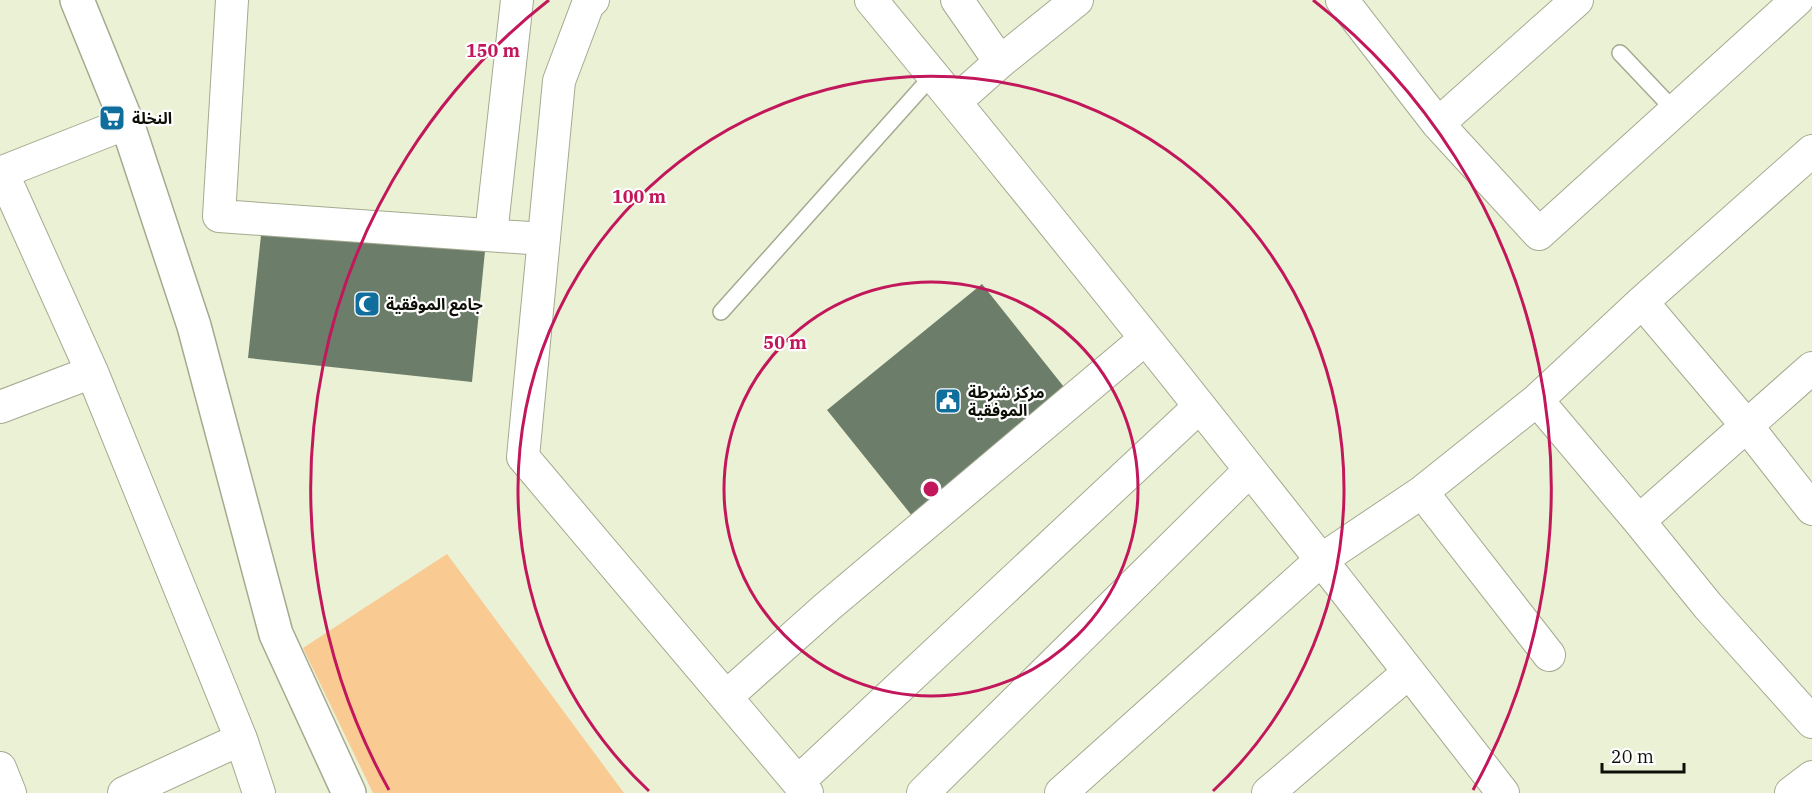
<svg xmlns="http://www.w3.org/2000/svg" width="1812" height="793" font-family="'IBM Plex Serif','Noto Sans Arabic',serif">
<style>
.green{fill:#f9ca92}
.building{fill:#6c7e6a}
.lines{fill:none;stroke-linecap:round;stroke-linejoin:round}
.service-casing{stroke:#a4aa90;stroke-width:18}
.minor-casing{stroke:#a4aa90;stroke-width:34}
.tertiary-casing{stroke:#a4aa90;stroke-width:36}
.service{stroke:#fff;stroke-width:15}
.minor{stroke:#fff;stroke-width:32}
.tertiary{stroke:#fff;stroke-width:33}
.ring{fill:none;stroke:#c2185b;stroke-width:3}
.labels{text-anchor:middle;stroke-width:4.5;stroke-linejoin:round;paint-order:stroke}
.poi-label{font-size:16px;font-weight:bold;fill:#0d0f06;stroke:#fff;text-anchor:start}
.centre{fill:#c2185b;stroke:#fff;stroke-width:3}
.ring-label{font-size:18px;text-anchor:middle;font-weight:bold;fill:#c2185b;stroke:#fff;stroke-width:4.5;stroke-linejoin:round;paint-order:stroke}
</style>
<rect width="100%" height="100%" fill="#eaf1d5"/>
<path class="green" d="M 447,554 L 624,793 L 373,793 L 303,648 Z"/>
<path class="building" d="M 262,226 L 485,251 L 472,382 L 248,358 Z
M 982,284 L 1068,392 L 913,517 L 827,410 Z"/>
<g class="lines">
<g class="service-casing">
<path id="service" d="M 1620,53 L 1675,111
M 721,312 L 933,75"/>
</g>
<g class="minor-casing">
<path id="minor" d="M 232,0 L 219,216 L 544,239
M 593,0 L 588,4 L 559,81 L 523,457 L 807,793
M 871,0 C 1086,260 1296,526 1503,793
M 957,0 L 1000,62
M 1342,0 L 1438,124 L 1539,234 L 1797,0
M 955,102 L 1000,62 L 1077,0
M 1438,124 L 1577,0
M 2,172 L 92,372 L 241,739 L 259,793
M 0,173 L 127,123
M 491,235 L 517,0
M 1642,302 L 1747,426 L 1812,509
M 1537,400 L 1639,521 L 1708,606 L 1812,722
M 0,407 L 92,372
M 1422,492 L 1549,655
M 1639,521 L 1812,368
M 726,697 L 827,607 L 1145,339
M 0,768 L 10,793
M 798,782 L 1199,407
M 124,793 L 241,739
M 923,793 L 1250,470
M 1061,793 L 1321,560 L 1422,492 L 1537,400 L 1642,302 L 1812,151
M 1268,793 L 1409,672
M 1791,793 L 1812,777"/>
</g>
<g class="tertiary-casing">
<path id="tertiary" d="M 77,0 L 127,123 L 194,326 L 276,634 L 349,793"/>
</g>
<use href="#service" class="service"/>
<use href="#minor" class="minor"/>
<use href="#tertiary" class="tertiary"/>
</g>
<g class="ring">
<circle cx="931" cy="489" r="207"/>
<path d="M649 791A413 413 0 1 1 1213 791"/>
<path d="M389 790A620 620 0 0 1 549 0M1313 0A620 620 0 0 1 1473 790"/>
</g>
<defs>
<g id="supermarket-square" transform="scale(1.35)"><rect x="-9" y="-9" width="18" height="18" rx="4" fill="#106e9c" stroke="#fff"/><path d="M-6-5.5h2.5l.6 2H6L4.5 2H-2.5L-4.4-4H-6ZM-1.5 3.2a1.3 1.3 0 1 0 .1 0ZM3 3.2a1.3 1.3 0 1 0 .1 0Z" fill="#fff"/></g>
<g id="mosque-square" transform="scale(1.35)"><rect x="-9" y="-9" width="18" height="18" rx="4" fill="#106e9c" stroke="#fff"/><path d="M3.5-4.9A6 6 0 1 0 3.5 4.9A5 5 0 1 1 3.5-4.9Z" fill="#fff"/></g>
<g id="civic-square" transform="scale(1.35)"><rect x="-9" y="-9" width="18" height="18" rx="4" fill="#106e9c" stroke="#fff"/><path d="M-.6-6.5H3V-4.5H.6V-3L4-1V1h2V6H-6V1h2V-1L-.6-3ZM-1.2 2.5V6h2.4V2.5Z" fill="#fff"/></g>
</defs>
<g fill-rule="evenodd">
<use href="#supermarket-square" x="112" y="118"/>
<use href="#mosque-square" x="367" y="304"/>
<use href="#civic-square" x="948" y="401"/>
</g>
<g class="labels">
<g class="poi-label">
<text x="132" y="124">النخلة</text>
<text x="386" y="310">جامع الموفقية</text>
<text x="968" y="398">مركز شرطة<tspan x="968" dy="18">الموفقية</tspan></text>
</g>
</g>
<circle cx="931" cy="489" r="9" class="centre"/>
<g class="ring-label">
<text x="493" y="57">150 m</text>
<text x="639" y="203">100 m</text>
<text x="785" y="349">50 m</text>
</g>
<path d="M1602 763v9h82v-9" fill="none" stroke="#0d0f06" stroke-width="3"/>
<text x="1611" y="763" font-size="18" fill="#0d0f06" stroke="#ffffff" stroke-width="4.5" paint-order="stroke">20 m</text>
</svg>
